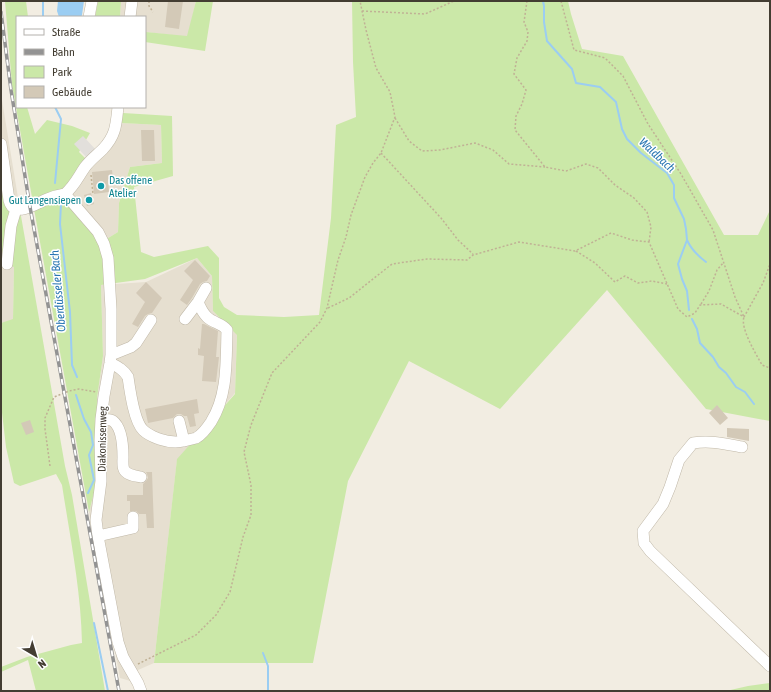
<svg xmlns="http://www.w3.org/2000/svg" width="771" height="692" font-family="'Asap Condensed',sans-serif">
<style>
.residential{fill:#e6dfd0}
.green{fill:#cbe8a8}
.parking{fill:#e2dfdb}
.water{fill:#9bcdf2}
.lines{fill:none;stroke-linecap:round;stroke-linejoin:round}
.stream{stroke:#9bcdf2;stroke-width:2}
.building{fill:#d3c9b7}
.minor-casing{stroke:#c0b8a8;stroke-width:12}
.path{stroke:#c0b195;stroke-width:1.5;stroke-dasharray:2 2;stroke-linecap:butt}
.minor{stroke:#fff;stroke-width:11}
.rail-casing{stroke:#939393;stroke-width:3.5}
.rail{stroke:#fff;stroke-width:2;stroke-dasharray:6;stroke-linecap:butt}
.culture-dot{fill:#0f9aa8;stroke:#fff;stroke-width:1.5}
.labels{text-anchor:middle;stroke-width:3;stroke-linejoin:round;paint-order:stroke}
.culture-label{font-size:11px;fill:#0d838f;stroke:#fff;text-anchor:start}
.street-label{font-size:11px;fill:#433d32;stroke:#fff}
.water-label{font-size:12px;font-style:italic;fill:#2976b2;stroke:#fff}
</style>
<rect width="100%" height="100%" fill="#f2ede2"/>
<path class="residential" d="M 121,1 L 196,1 L 188,37 L 146,32 L 145,33 L 145,17 L 120,17 Z
M 1,94 L 21,216 L 6,207 L 1,161 Z
M 121,123 L 161,125 L 162,163 L 130,167 L 119,203 L 118,232 L 100,243 L 70,191 Z
M 197,258 L 212,276 L 213,311 L 237,334 L 235,393 L 177,460 L 154,663 L 138,670 L 134,682 L 120,678 L 89,512 L 97,481 L 97,398 L 103,356 L 101,285 L 146,282 Z
M 1,261 L 14,266 L 13,320 L 1,323 Z"/>
<path class="green" d="M 5,1 L 26,1 L 28,17 L 17,17 L 17,107 L 27,107 L 35,134 L 47,120 L 72,126 L 90,133 L 79,152 L 88,161 L 69,188 L 33,203 L 12,85 Z
M 98,1 L 121,1 L 120,17 L 95,17 Z
M 196,1 L 213,1 L 205,51 L 145,42 L 145,33 L 146,32 L 187,36 Z
M 352,1 L 568,1 L 571,14 L 582,49 L 623,56 L 724,235 L 758,235 L 770,210 L 770,421 L 706,409 L 607,290 L 500,409 L 409,361 L 348,481 L 313,663 L 154,663 L 177,459 L 235,394 L 237,335 L 213,311 L 212,276 L 197,258 L 145,279 L 101,285 L 103,356 L 97,398 L 97,481 L 89,512 L 34,209 L 64,197 L 100,243 L 118,232 L 119,203 L 130,167 L 162,163 L 161,125 L 121,123 L 123,113 L 172,116 L 173,176 L 134,187 L 141,252 L 154,257 L 208,246 L 219,258 L 219,298 L 224,307 L 237,315 L 284,317 L 319,315 L 331,218 L 336,125 L 356,117 L 353,62 Z
M 1,161 L 6,206 L 21,216 L 65,466 L 72,495 L 105,691 L 36,691 L 28,660 L 1,672 L 1,667 L 27,657 L 71,645 L 82,643 C 81,590 70,537 62,485 L 56,474 L 20,486 L 14,483 L 6,447 L 1,404 L 1,323 L 13,319 L 14,267 L 1,261 Z
M 770,683 L 770,691 L 726,691 L 748,686 Z"/>
<path class="parking" d="M 83,136 L 97,151 L 88,159 L 74,144 Z"/>
<path class="water" d="M 58,1 L 84,1 L 82,15 L 81,17 L 59,17 L 57,11 Z"/>
<g class="lines">
<path class="stream" d="M 543,1 L 544,6 L 544,22 L 547,41 L 572,69 L 576,83 L 600,87 L 616,102 L 622,129 L 627,139 L 641,153 L 667,173 L 674,185 L 674,198 L 684,219 L 686,229 L 687,240 L 678,264 L 682,279 L 687,291 L 689,310
M 43,17 L 43,1
M 55,107 L 61,119 L 55,183
M 61,203 L 60,224 L 70,312 L 72,365 L 77,377
M 687,240 C 691,249 698,256 706,262
M 692,319 L 697,329 L 700,343 L 713,357 L 719,367 L 726,373 L 736,387 L 745,392 L 754,404
M 76,395 L 84,419 L 91,432 L 93,445 L 89,455 L 94,480 L 88,493
M 94,623 L 108,691
M 263,653 L 268,666 L 268,691"/>
</g>
<path class="building" d="M 168,1 L 183,1 L 179,29 L 165,27 Z
M 141,130 L 154,130 L 155,161 L 142,161 Z
M 112,170 L 113,179 L 108,179 L 109,192 L 94,194 L 92,172 Z
M 91,193 L 94,204 L 87,206 L 84,195 Z
M 195,260 L 210,276 L 207,281 L 203,282 L 200,284 L 192,298 L 187,305 L 180,300 L 193,280 L 184,271 Z
M 146,282 L 162,298 L 152,313 L 148,314 L 145,316 L 138,327 L 132,324 L 145,302 L 136,293 Z
M 202,324 L 204,324 L 218,331 L 216,357 L 219,357 L 216,382 L 202,381 L 204,356 L 198,355 L 198,348 L 200,349 Z
M 197,399 L 199,413 L 194,414 L 196,426 L 190,427 L 187,416 L 184,416 L 181,414 L 177,414 L 173,418 L 148,423 L 145,409 Z
M 717,405 L 728,418 L 720,425 L 709,413 Z
M 30,420 L 34,432 L 26,435 L 21,423 Z
M 727,428 L 749,429 L 749,441 L 727,437 Z
M 146,472 L 152,472 L 154,528 L 147,528 L 146,514 L 139,514 L 136,511 L 130,511 L 130,501 L 127,501 L 127,495 L 143,495 L 143,484 L 146,481 L 148,478 L 147,474 Z"/>
<g class="lines">
<g class="minor-casing">
<path id="minor" d="M 89,17 L 92,1
M 130,17 L 132,1
M 1,144 L 9,200 C 14,219 35,204 47,199 C 52,197 59,195 65,194 L 98,232 L 104,244 L 108,258 L 111,309 L 111,355 L 110,363 L 104,396 L 101,419 L 100,440 L 101,481 L 96,520 L 98,536 L 118,642 L 123,657 L 138,683 L 141,691
M 65,194 C 75,185 78,177 85,167 C 90,160 97,155 103,149 C 116,135 116,125 118,107
M 7,264 L 11,226 L 16,209
M 185,319 L 198,302 L 206,288
M 111,355 L 131,347 L 136,343 L 151,320
M 110,363 C 118,367 123,369 128,377 C 130,391 134,421 143,430 C 148,435 154,437 159,439 C 168,442 175,443 184,441 L 179,421
M 101,419 C 105,420 110,419 113,421 C 122,428 123,447 123,457 C 123,462 122,469 126,472 C 130,476 137,476 141,477
M 184,441 C 188,440 192,439 196,438 C 202,435 207,428 211,422 C 228,395 226,361 227,330 C 222,323 213,323 207,317 C 203,313 200,307 198,302
M 742,447 C 726,444 710,440 693,443 L 679,460 L 670,487 L 663,504 L 643,531 L 644,543 L 650,551 L 770,666
M 98,536 L 133,528 L 133,517"/>
</g>
<path class="path" d="M 149,1 L 149,6 L 153,12
M 527,1 L 524,22 L 528,32 L 527,41 L 517,58 L 514,74 L 526,90 L 522,104 L 516,116 L 515,130 L 545,167 L 566,171 L 586,164 L 598,168 L 615,185 L 634,198 L 647,212 L 651,227 L 649,242
M 561,1 L 574,50 L 605,58 L 623,76 L 648,124 L 681,174 L 713,230 L 735,297 L 744,317 C 740,328 756,354 762,365 L 770,368
M 362,11 L 425,14 L 454,1
M 395,118 L 409,141 L 422,151 L 440,150 L 475,143 L 493,150 L 509,164 L 545,167
M 381,153 L 441,218 L 458,240 L 473,254
M 91,175 L 93,194
M 576,251 L 595,263 L 615,282 L 625,276 L 638,283 L 652,281 L 667,284
M 701,304 L 709,291 L 717,270 L 724,262
M 328,308 L 349,298 L 392,264 L 427,259 L 467,260 L 473,255 L 519,242 L 575,251 L 611,233 L 632,240 L 649,242 L 678,309 L 687,317 L 695,313 L 700,305 L 721,304 L 744,317 L 763,283 L 770,264
M 50,466 L 45,429 L 45,418 L 54,397 L 69,391 L 79,389 L 96,392
M 138,664 L 196,635 L 216,615 L 230,592 L 243,537 L 251,515 L 251,485 L 244,452 L 246,444 L 251,425 L 272,373 L 320,322 L 327,308 L 338,260 L 346,237 L 351,215 L 365,177 L 373,163 L 381,153 L 395,117 L 390,92 L 376,68 L 366,30 L 360,1"/>
<use href="#minor" class="minor"/>
<g class="rail-casing">
<path id="rail" d="M 1,12 L 11,90 L 30,207 L 119,691"/>
</g>
<use href="#rail" class="rail"/>
</g>
<g class="culture-dot">
<circle cx="101" cy="186" r="4"/>
<circle cx="89" cy="200" r="4"/>
</g>
<g class="labels">
<g class="culture-label">
<text x="109" y="184">Das offene<tspan x="109" dy="13">Atelier</tspan></text>
<text x="81" y="204" text-anchor="end">Gut Langensiepen</text>
</g>
<g class="street-label">
<text transform="translate(102 439) rotate(-89)" y="4">Diakonissenweg</text>
</g>
<g class="water-label">
<text transform="translate(657 155) rotate(43)" y="4">Waldbach</text>
<text transform="translate(58 291) rotate(-95)" y="4">Oberdüsseler Bach</text>
</g>
</g>
<rect width="771" height="692" fill="none" stroke="#433d32" stroke-width="4"/>
<rect x="16" y="16" width="130" height="92" fill="#ffffff" stroke="#b4b1ad"/>
<rect x="24" y="29" width="20" height="6" fill="#ffffff" stroke="#b4b1ad"/>
<text x="52" y="36" font-size="12" fill="#433d32">Straße</text>
<rect x="24" y="49" width="20" height="6" fill="#939393" stroke="#b4b1ad"/>
<text x="52" y="56" font-size="12" fill="#433d32">Bahn</text>
<rect x="24" y="66" width="20" height="12" fill="#cbe8a8" stroke="#b4b1ad"/>
<text x="52" y="76" font-size="12" fill="#433d32">Park</text>
<rect x="24" y="86" width="20" height="12" fill="#d3c9b7" stroke="#b4b1ad"/>
<text x="52" y="96" font-size="12" fill="#433d32">Gebäude</text>
<g transform="translate(36 656) rotate(142)" stroke="#ffffff" stroke-width="3" paint-order="stroke">
<path d="M0-3L7 15L0 10L-7 15Z" fill="#433d32"/>
<text y="-6" font-size="11" font-weight="bold" text-anchor="middle" fill="#433d32">N</text>
</g>
</svg>
